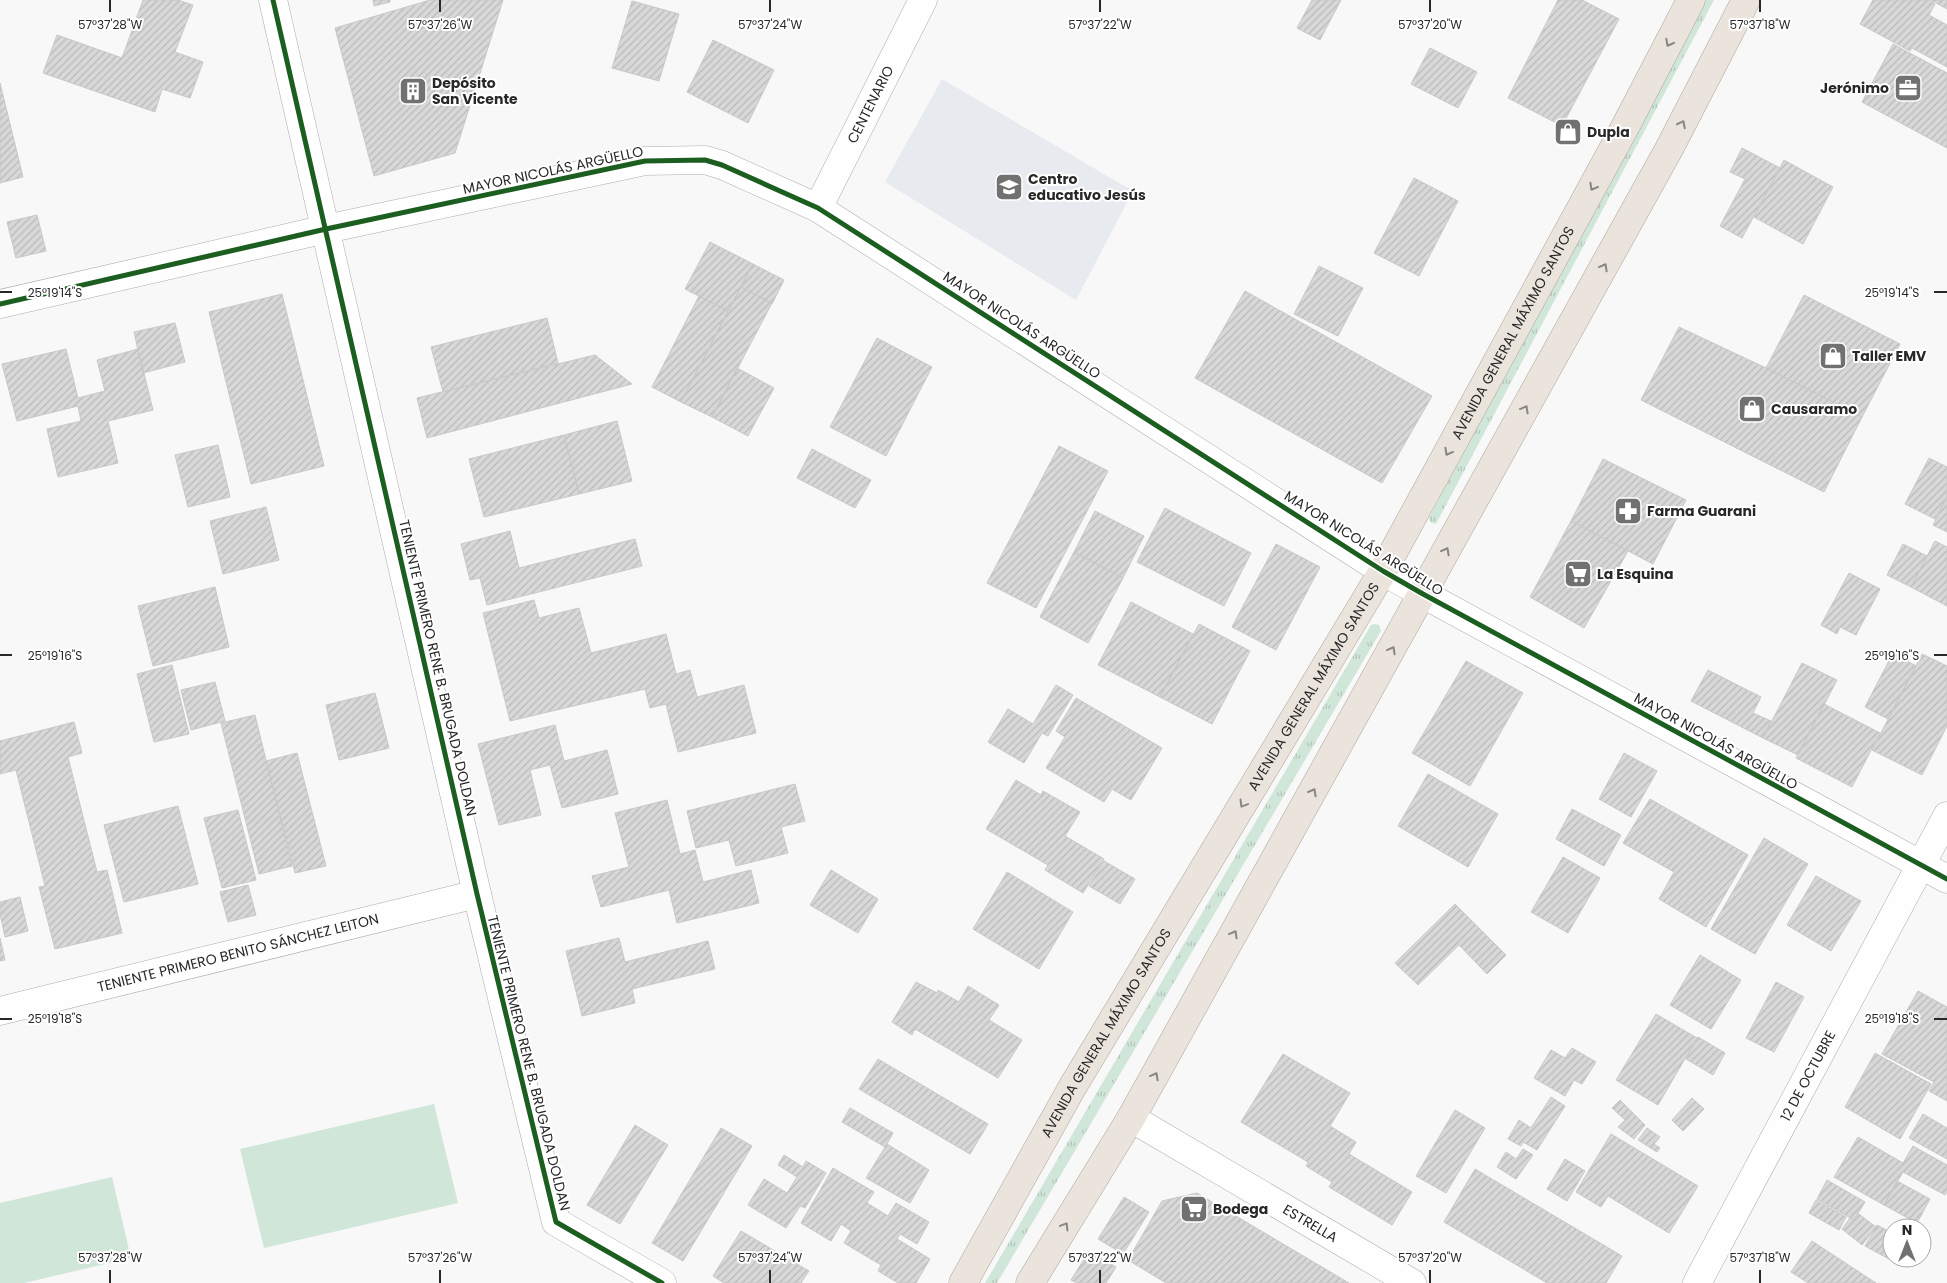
<svg xmlns="http://www.w3.org/2000/svg" width="1947" height="1283" font-family="Poppins,sans-serif">
<style>
.built{fill:#e7eaef}
.grass{fill:url(#grass-tufts)}
.park{fill:#d0e6d9}
.building{fill:url(#building-hatch);stroke:#c8c8c9}
.lines{fill:none;stroke-linecap:round;stroke-linejoin:round}
.minor-casing{stroke:#acacad;stroke-width:29}
.tertiary-casing{stroke:#acacad;stroke-width:29}
.primary-casing{stroke:#aea598;stroke-width:29}
.minor{stroke:#fefefe;stroke-width:28}
.tertiary{stroke:#fefefe;stroke-width:28}
.primary{stroke:#eae4dc;stroke-width:28}
.cycleway-casing{stroke:#fff;stroke-width:8}
.cycleway{stroke:#1b5e20;stroke-width:5}
.oneway{stroke:#898682}
.ticks{fill:none;stroke:#282829;stroke-width:2}
.labels{text-anchor:middle;stroke-width:4;stroke-linejoin:round;paint-order:stroke}
.poi-label{font-size:14px;font-weight:bold;fill:#282829;stroke:#fff;text-anchor:start}
.street-label{font-size:14px;fill:#282829;stroke:#fff}
.ticks-label{font-size:12px;text-anchor:middle;fill:#282829;stroke:#fff;stroke-width:4;stroke-linejoin:round;paint-order:stroke}
</style>
<defs>
<pattern id="grass-tufts" width="24" height="20" patternUnits="userSpaceOnUse" patternTransform="scale(1.25)"><rect width="24" height="20" fill="#d0e6d9"/><path d="M3 7l-1-3M5 7V3M7 7l1-3M15 17l-1-3M17 17v-4M19 17l1-3" fill="none" stroke="#b3c5ba"/></pattern>
<pattern id="building-hatch" width="6" height="6" patternUnits="userSpaceOnUse" patternTransform="scale(1.25)"><rect width="6" height="6" fill="#d8d8d8"/><path d="M-1 1l2-2M0 6l6-6M5 7l2-2" fill="none" stroke="#b9b9b9"/></pattern>
</defs>
<rect width="100%" height="100%" fill="#f8f8f9"/>
<path class="built" d="M 942,79 L 1133,191 L 1076,300 L 885,182 Z"/>
<path class="grass" d="M 1703,0 L 1714,0 L 1437,522 L 1435,524 L 1430,522 L 1429,518 Z
M 1374,624 L 1379,625 L 1381,631 L 997,1283 L 985,1283 L 1371,625 Z"/>
<path class="park" d="M 434,1104 L 458,1203 L 264,1248 L 240,1149 Z
M 112,1177 L 131,1258 L 24,1283 L 0,1283 L 0,1203 Z"/>
<path class="building" d="M 143,0 L 178,0 L 193,5 L 175,52 L 203,62 L 190,98 L 162,89 L 155,112 L 43,73 L 57,35 L 122,58 Z
M 373,0 L 390,0 L 390,2 L 374,6 Z
M 430,0 L 503,0 L 455,153 L 374,176 L 335,28 Z
M 1312,0 L 1341,0 L 1320,40 L 1297,28 Z
M 1558,0 L 1582,0 L 1619,19 L 1562,126 L 1508,98 Z
M 1873,0 L 1929,0 L 1935,4 L 1929,15 L 1947,25 L 1947,67 L 1912,48 L 1910,51 L 1860,24 Z
M 1931,0 L 1947,0 L 1947,9 Z
M 632,1 L 679,14 L 659,81 L 612,68 Z
M 713,40 L 774,70 L 748,123 L 687,92 Z
M 1893,44 L 1947,73 L 1947,148 L 1862,102 Z
M 1430,48 L 1477,72 L 1458,108 L 1411,84 Z
M 0,83 L 23,177 L 0,183 Z
M 1742,148 L 1780,168 L 1742,238 L 1720,226 L 1745,179 L 1730,172 Z
M 1784,160 L 1833,187 L 1803,244 L 1754,217 Z
M 1414,178 L 1458,201 L 1419,276 L 1374,253 Z
M 37,215 L 46,251 L 16,258 L 7,222 Z
M 710,242 L 753,264 L 728,311 L 685,289 Z
M 753,264 L 784,280 L 772,304 L 741,287 Z
M 1319,266 L 1363,288 L 1338,336 L 1294,314 Z
M 741,287 L 772,303 L 712,417 L 681,402 Z
M 1245,291 L 1432,396 L 1382,483 L 1195,378 Z
M 282,294 L 324,466 L 251,484 L 209,312 Z
M 1804,295 L 1900,344 L 1862,417 L 1766,368 Z
M 699,296 L 728,311 L 681,402 L 652,387 Z
M 547,318 L 558,363 L 443,392 L 431,347 Z
M 175,323 L 185,362 L 143,373 L 134,332 Z
M 1679,327 L 1766,368 L 1862,417 L 1824,492 L 1641,400 Z
M 877,338 L 932,367 L 886,456 L 830,427 Z
M 66,349 L 78,398 L 105,391 L 97,360 L 138,349 L 153,410 L 108,421 L 118,463 L 58,477 L 47,429 L 81,421 L 78,406 L 17,421 L 2,364 Z
M 595,355 L 632,384 L 427,438 L 417,398 Z
M 737,368 L 774,388 L 748,436 L 712,417 Z
M 617,421 L 632,481 L 579,494 L 564,435 Z
M 564,435 L 579,494 L 484,517 L 469,459 Z
M 218,445 L 230,497 L 188,507 L 175,455 Z
M 1059,446 L 1108,471 L 1036,608 L 987,583 Z
M 812,449 L 871,480 L 855,508 L 797,478 Z
M 1929,458 L 1947,467 L 1947,497 L 1935,519 L 1905,504 Z
M 1603,459 L 1686,500 L 1653,564 L 1571,521 Z
M 1947,497 L 1947,532 L 1933,525 Z
M 266,507 L 279,560 L 223,574 L 210,521 Z
M 1165,508 L 1251,553 L 1224,606 L 1137,562 Z
M 1095,511 L 1144,536 L 1123,578 L 1074,552 Z
M 1571,521 L 1628,551 L 1584,628 L 1530,597 Z
M 510,531 L 519,568 L 635,539 L 642,566 L 487,605 L 480,578 L 470,580 L 461,544 Z
M 1935,541 L 1947,547 L 1947,606 L 1911,587 Z
M 1276,544 L 1320,567 L 1276,650 L 1232,627 Z
M 1903,544 L 1927,556 L 1911,587 L 1887,575 Z
M 1074,552 L 1123,578 L 1088,643 L 1040,617 Z
M 1849,573 L 1880,589 L 1856,635 L 1840,627 L 1837,634 L 1821,625 Z
M 215,587 L 229,647 L 153,666 L 138,606 Z
M 534,600 L 539,618 L 579,608 L 591,653 L 666,634 L 676,674 L 690,670 L 697,697 L 744,685 L 756,733 L 678,752 L 666,704 L 650,708 L 645,689 L 510,721 L 483,613 Z
M 1131,602 L 1193,634 L 1160,697 L 1098,665 Z
M 1199,624 L 1250,651 L 1212,724 L 1160,697 Z
M 1893,653 L 1916,666 L 1888,719 L 1865,707 Z
M 1922,654 L 1947,666 L 1947,726 L 1922,775 L 1872,750 Z
M 1466,661 L 1523,693 L 1470,786 L 1412,753 Z
M 1802,663 L 1837,680 L 1798,755 L 1763,738 Z
M 172,665 L 189,734 L 154,742 L 137,674 Z
M 1708,670 L 1761,697 L 1753,713 L 1771,721 L 1763,738 L 1691,701 Z
M 215,682 L 225,721 L 191,730 L 181,690 Z
M 1056,685 L 1073,695 L 1048,736 L 1042,733 L 1024,763 L 988,742 L 1008,709 L 1033,724 Z
M 375,693 L 389,748 L 339,760 L 326,705 Z
M 1076,698 L 1162,748 L 1131,800 L 1112,789 L 1104,802 L 1046,768 L 1065,737 L 1056,731 Z
M 1824,704 L 1880,733 L 1852,787 L 1796,758 Z
M 255,715 L 292,866 L 259,874 L 221,723 Z
M 74,722 L 82,753 L 68,757 L 97,872 L 107,870 L 122,933 L 55,949 L 39,887 L 45,886 L 16,770 L 0,774 L 0,741 Z
M 555,725 L 564,761 L 607,750 L 618,794 L 562,808 L 550,765 L 530,770 L 541,815 L 499,825 L 478,744 Z
M 297,753 L 326,866 L 295,873 L 266,761 Z
M 1624,753 L 1657,771 L 1631,817 L 1599,799 Z
M 1428,774 L 1498,814 L 1468,867 L 1398,826 Z
M 1016,780 L 1041,795 L 1043,791 L 1080,812 L 1065,836 L 1104,859 L 1083,893 L 1045,870 L 1048,865 L 986,829 Z
M 795,784 L 805,821 L 781,827 L 788,853 L 736,866 L 729,840 L 696,848 L 687,811 Z
M 1650,799 L 1748,855 L 1706,927 L 1659,899 L 1674,872 L 1623,843 Z
M 667,800 L 680,854 L 695,850 L 703,882 L 751,870 L 759,903 L 677,923 L 669,890 L 601,907 L 592,876 L 629,867 L 615,813 Z
M 178,806 L 198,884 L 124,902 L 104,825 Z
M 1572,809 L 1621,835 L 1604,866 L 1556,839 Z
M 238,810 L 256,880 L 222,888 L 204,818 Z
M 1764,838 L 1808,864 L 1755,954 L 1711,929 Z
M 1563,857 L 1600,878 L 1568,933 L 1531,912 Z
M 1104,861 L 1135,879 L 1120,904 L 1089,886 Z
M 831,870 L 878,899 L 858,933 L 810,905 Z
M 1007,872 L 1073,912 L 1039,969 L 973,929 Z
M 1816,876 L 1861,901 L 1831,951 L 1787,925 Z
M 248,885 L 256,915 L 228,922 L 220,892 Z
M 20,897 L 28,931 L 5,937 L 0,914 L 0,902 Z
M 1455,904 L 1506,955 L 1487,974 L 1459,945 L 1418,985 L 1395,963 Z
M 0,938 L 5,960 L 0,961 Z
M 619,938 L 625,962 L 708,941 L 715,969 L 632,989 L 635,1003 L 582,1016 L 566,951 Z
M 1700,955 L 1741,980 L 1711,1029 L 1670,1005 Z
M 916,982 L 937,993 L 938,990 L 959,1002 L 968,986 L 999,1005 L 989,1020 L 1022,1040 L 998,1078 L 915,1029 L 912,1035 L 892,1022 Z
M 1776,982 L 1804,997 L 1774,1052 L 1746,1038 Z
M 1918,991 L 1947,1007 L 1947,1101 L 1929,1091 L 1934,1082 L 1882,1054 Z
M 1656,1014 L 1697,1038 L 1658,1105 L 1616,1080 Z
M 1698,1037 L 1725,1053 L 1713,1075 L 1686,1059 Z
M 1572,1048 L 1596,1062 L 1582,1084 L 1574,1080 L 1565,1096 L 1534,1078 L 1551,1050 L 1565,1058 Z
M 1875,1053 L 1931,1084 L 1900,1139 L 1845,1107 Z
M 1283,1054 L 1350,1093 L 1330,1126 L 1356,1142 L 1349,1154 L 1412,1192 L 1392,1225 L 1329,1187 L 1332,1182 L 1306,1166 L 1308,1162 L 1241,1122 Z
M 878,1059 L 988,1124 L 970,1154 L 859,1089 Z
M 1551,1097 L 1565,1106 L 1537,1150 L 1523,1142 L 1521,1146 L 1508,1139 L 1519,1120 L 1531,1128 Z
M 1692,1098 L 1704,1109 L 1683,1131 L 1672,1120 Z
M 1620,1100 L 1645,1125 L 1634,1139 L 1618,1127 L 1625,1120 L 1612,1108 Z
M 850,1108 L 893,1133 L 887,1144 L 929,1170 L 910,1203 L 866,1178 L 885,1147 L 842,1122 Z
M 1455,1110 L 1485,1128 L 1446,1193 L 1416,1176 Z
M 1923,1114 L 1947,1128 L 1947,1159 L 1909,1138 Z
M 635,1125 L 668,1145 L 620,1224 L 587,1205 Z
M 721,1128 L 752,1146 L 683,1261 L 652,1243 Z
M 1647,1128 L 1660,1137 L 1654,1144 L 1660,1148 L 1657,1152 L 1638,1140 Z
M 1611,1134 L 1698,1186 L 1669,1233 L 1608,1196 L 1601,1207 L 1576,1192 Z
M 1858,1137 L 1903,1163 L 1913,1146 L 1947,1165 L 1947,1192 L 1945,1195 L 1903,1172 L 1884,1205 L 1834,1177 Z
M 1523,1149 L 1533,1155 L 1516,1179 L 1497,1167 L 1506,1152 L 1516,1159 Z
M 784,1155 L 803,1167 L 806,1161 L 826,1173 L 805,1208 L 800,1206 L 786,1228 L 748,1205 L 764,1179 L 787,1193 L 797,1177 L 778,1165 Z
M 1565,1159 L 1585,1171 L 1567,1201 L 1547,1189 Z
M 833,1168 L 874,1192 L 867,1203 L 888,1216 L 896,1203 L 929,1222 L 917,1244 L 900,1234 L 897,1239 L 930,1259 L 916,1283 L 898,1283 L 878,1271 L 881,1265 L 844,1243 L 851,1231 L 841,1224 L 831,1241 L 801,1223 Z
M 1475,1169 L 1622,1256 L 1606,1283 L 1547,1283 L 1444,1222 Z
M 1827,1180 L 1865,1202 L 1854,1220 L 1817,1199 Z
M 1897,1181 L 1930,1199 L 1917,1223 L 1884,1205 Z
M 1197,1193 L 1349,1283 L 1166,1283 L 1128,1260 L 1162,1201 Z
M 1124,1197 L 1149,1212 L 1123,1254 L 1098,1239 Z
M 1816,1200 L 1846,1217 L 1839,1230 L 1809,1213 Z
M 1855,1211 L 1876,1227 L 1862,1245 L 1842,1229 Z
M 1877,1225 L 1892,1233 L 1892,1254 L 1889,1259 L 1865,1246 Z
M 741,1231 L 809,1271 L 801,1283 L 724,1283 L 713,1276 Z
M 1812,1241 L 1876,1283 L 1808,1283 L 1791,1272 Z
M 1089,1251 L 1116,1267 L 1106,1283 L 1077,1283 L 1071,1280 Z"/>
<g class="lines">
<g class="minor-casing">
<g id="minor">
<path d="M 273,0 L 477,894 L 556,1222 L 662,1283"/>
<path id="s1" d="M 818,208 L 923,0"/>
<path id="s2" d="M 0,1011 L 477,894"/>
<path id="s3" d="M 1131,1118 L 1412,1283"/>
<path id="s4" d="M 1697,1283 L 1947,816"/>
</g>
</g>
<g class="tertiary-casing">
<path id="tertiary" d="M 0,304 L 326,229 L 645,161 L 705,160 L 722,165 L 818,208 L 1383,571 L 1423,594 L 1947,879"/>
</g>
<g class="primary-casing">
<g id="primary">
<path id="s5" d="M 963,1283 L 1073,1086 L 1383,571 L 1624,129 L 1691,0"/>
<path d="M 1030,1283 L 1131,1118 L 1669,149 L 1746,0"/>
</g>
</g>
<use href="#minor" class="minor"/>
<use href="#tertiary" class="tertiary"/>
<use href="#primary" class="primary"/>
<g class="cycleway-casing">
<path id="cycleway" d="M 273,0 L 477,894 L 556,1222 L 662,1283
M 0,304 L 326,229 L 645,161 L 705,160 L 722,165 L 818,208 L 1383,571 L 1423,594 L 1947,879"/>
</g>
<use href="#cycleway" class="cycleway"/>
</g>
<defs><path id="oneway-chevron" d="M-2-3.5L2.5 0L-2 3.5" fill="none" stroke-width="1.6" stroke-linecap="round" stroke-linejoin="round" transform="scale(1.25)"/></defs>
<g class="oneway">
<use href="#oneway-chevron" transform="translate(1669 43) rotate(118)"/>
<use href="#oneway-chevron" transform="translate(1682 124) rotate(-63)"/>
<use href="#oneway-chevron" transform="translate(1593 187) rotate(119)"/>
<use href="#oneway-chevron" transform="translate(1604 267) rotate(-61)"/>
<use href="#oneway-chevron" transform="translate(1525 409) rotate(-61)"/>
<use href="#oneway-chevron" transform="translate(1448 452) rotate(119)"/>
<use href="#oneway-chevron" transform="translate(1446 551) rotate(-61)"/>
<use href="#oneway-chevron" transform="translate(1392 650) rotate(-61)"/>
<use href="#oneway-chevron" transform="translate(1313 792) rotate(-61)"/>
<use href="#oneway-chevron" transform="translate(1243 804) rotate(121)"/>
<use href="#oneway-chevron" transform="translate(1234 934) rotate(-61)"/>
<use href="#oneway-chevron" transform="translate(1155 1076) rotate(-61)"/>
<use href="#oneway-chevron" transform="translate(1065 1226) rotate(-59)"/>
</g>
<path class="ticks" d="M 110,0 L 110,12M 440,0 L 440,12M 770,0 L 770,12M 1100,0 L 1100,12M 1430,0 L 1430,12M 1760,0 L 1760,12M 0,292 L 12,292M 1934,292 L 1947,292M 0,655 L 12,655M 1934,655 L 1947,655M 0,1019 L 12,1019M 1934,1019 L 1947,1019M 110,1270 L 110,1283M 440,1270 L 440,1283M 770,1270 L 770,1283M 1100,1270 L 1100,1283M 1430,1270 L 1430,1283M 1760,1270 L 1760,1283"/>
<defs>
<g id="office-square" transform="scale(1.4375)"><rect x="-9" y="-9" width="18" height="18" rx="4" fill="#717172" stroke="#fff"/><path d="M-6-3h4V-5.5h4V-3h4V5H-6ZM-1-4.5V-3h2v-1.5ZM-6 0V1H6V0Z" fill="#fff"/></g>
<g id="building-square" transform="scale(1.4375)"><rect x="-9" y="-9" width="18" height="18" rx="4" fill="#717172" stroke="#fff"/><path d="M-4-6H4V6H1V3H-1V6H-4ZM-2.5-4.3h1.7v1.8h-1.7ZM.8-4.3h1.7v1.8H.8ZM-2.5-1h1.7V.8h-1.7ZM.8-1h1.7V.8H.8Z" fill="#fff"/></g>
<g id="shop-square" transform="scale(1.4375)"><rect x="-9" y="-9" width="18" height="18" rx="4" fill="#717172" stroke="#fff"/><path d="M-5-2.5h2.3a2.7 3.5 0 0 1 5.4 0H5L5.5 6h-11ZM-1.5-2.5h3a1.5 2.3 0 0 0-3 0Z" fill="#fff"/></g>
<g id="school-square" transform="scale(1.4375)"><rect x="-9" y="-9" width="18" height="18" rx="4" fill="#717172" stroke="#fff"/><path d="M0-5L7-2L0 1L-7-2ZM-4 1L0 2.5L4 1V4Q0 6-4 4Z" fill="#fff"/></g>
<g id="pharmacy-square" transform="scale(1.4375)"><rect x="-9" y="-9" width="18" height="18" rx="4" fill="#717172" stroke="#fff"/><path d="M-2-6h4v4h4v4h-4v4h-4v-4h-4v-4h4Z" fill="#fff"/></g>
<g id="supermarket-square" transform="scale(1.4375)"><rect x="-9" y="-9" width="18" height="18" rx="4" fill="#717172" stroke="#fff"/><path d="M-6-5.5h2.5l.6 2H6L4.5 2H-2.5L-4.4-4H-6ZM-1.5 3.2a1.3 1.3 0 1 0 .1 0ZM3 3.2a1.3 1.3 0 1 0 .1 0Z" fill="#fff"/></g>
</defs>
<g fill-rule="evenodd">
<use href="#office-square" x="1908" y="88"/>
<use href="#building-square" x="413" y="91"/>
<use href="#shop-square" x="1568" y="132"/>
<use href="#school-square" x="1009" y="187"/>
<use href="#shop-square" x="1833" y="356"/>
<use href="#shop-square" x="1752" y="409"/>
<use href="#pharmacy-square" x="1628" y="511"/>
<use href="#supermarket-square" x="1578" y="574"/>
<use href="#supermarket-square" x="1194" y="1209"/>
</g>
<g class="labels">
<g class="poi-label">
<text x="432" y="88">Depósito<tspan x="432" dy="16">San Vicente</tspan></text>
<text x="1889" y="93" text-anchor="end">Jerónimo</text>
<text x="1587" y="137">Dupla</text>
<text x="1028" y="184">Centro<tspan x="1028" dy="16">educativo Jesús</tspan></text>
<text x="1852" y="361">Taller EMV</text>
<text x="1771" y="414">Causaramo</text>
<text x="1647" y="516">Farma Guarani</text>
<text x="1597" y="579">La Esquina</text>
<text x="1213" y="1214">Bodega</text>
</g>
<g class="street-label">
<text dy="5" stroke="none"><textPath href="#s1" startOffset="116">CENTENARIO</textPath></text>
<text transform="translate(553 170) rotate(-12)" y="5">MAYOR NICOLÁS ARGÜELLO</text>
<text transform="translate(1022 325) rotate(33)" y="5">MAYOR NICOLÁS ARGÜELLO</text>
<text dy="5" stroke="none"><textPath href="#s5" startOffset="1098">AVENIDA GENERAL MÁXIMO SANTOS</textPath></text>
<text transform="translate(1364 543) rotate(32)" y="5">MAYOR NICOLÁS ARGÜELLO</text>
<text transform="translate(438 668) rotate(77)" y="5">TENIENTE PRIMERO RENE B. BRUGADA DOLDAN</text>
<text dy="5" stroke="none"><textPath href="#s5" startOffset="692">AVENIDA GENERAL MÁXIMO SANTOS</textPath></text>
<text transform="translate(1716 741) rotate(29)" y="5">MAYOR NICOLÁS ARGÜELLO</text>
<text dy="5" stroke="none"><textPath href="#s2" startOffset="245">TENIENTE PRIMERO BENITO SÁNCHEZ LEITON</textPath></text>
<text dy="5" stroke="none"><textPath href="#s5" startOffset="288">AVENIDA GENERAL MÁXIMO SANTOS</textPath></text>
<text transform="translate(529 1063) rotate(76)" y="5">TENIENTE PRIMERO RENE B. BRUGADA DOLDAN</text>
<text dy="5" stroke="none"><textPath href="#s4" startOffset="235">12 DE OCTUBRE</textPath></text>
<text dy="5" stroke="none"><textPath href="#s3" startOffset="208">ESTRELLA</textPath></text>
</g>
</g>
<g class="ticks-label">
<text x="110" y="29">57°37'28"W</text>
<text x="440" y="29">57°37'26"W</text>
<text x="770" y="29">57°37'24"W</text>
<text x="1100" y="29">57°37'22"W</text>
<text x="1430" y="29">57°37'20"W</text>
<text x="1760" y="29">57°37'18"W</text>
<text x="55" y="297">25°19'14"S</text>
<text x="1892" y="297">25°19'14"S</text>
<text x="55" y="660">25°19'16"S</text>
<text x="1892" y="660">25°19'16"S</text>
<text x="55" y="1023">25°19'18"S</text>
<text x="1892" y="1023">25°19'18"S</text>
<text x="110" y="1262">57°37'28"W</text>
<text x="440" y="1262">57°37'26"W</text>
<text x="770" y="1262">57°37'24"W</text>
<text x="1100" y="1262">57°37'22"W</text>
<text x="1430" y="1262">57°37'20"W</text>
<text x="1760" y="1262">57°37'18"W</text>
</g>
<g transform="translate(1907 1243)"><circle r="24" fill="#ffffff" stroke="#a9a9a9"/>
<path d="M0-4L9 19L0 12L-9 19Z" fill="#717172"/>
<text y="-8" font-size="14" font-weight="bold" text-anchor="middle" fill="#282829">N</text>
</g>
</svg>
